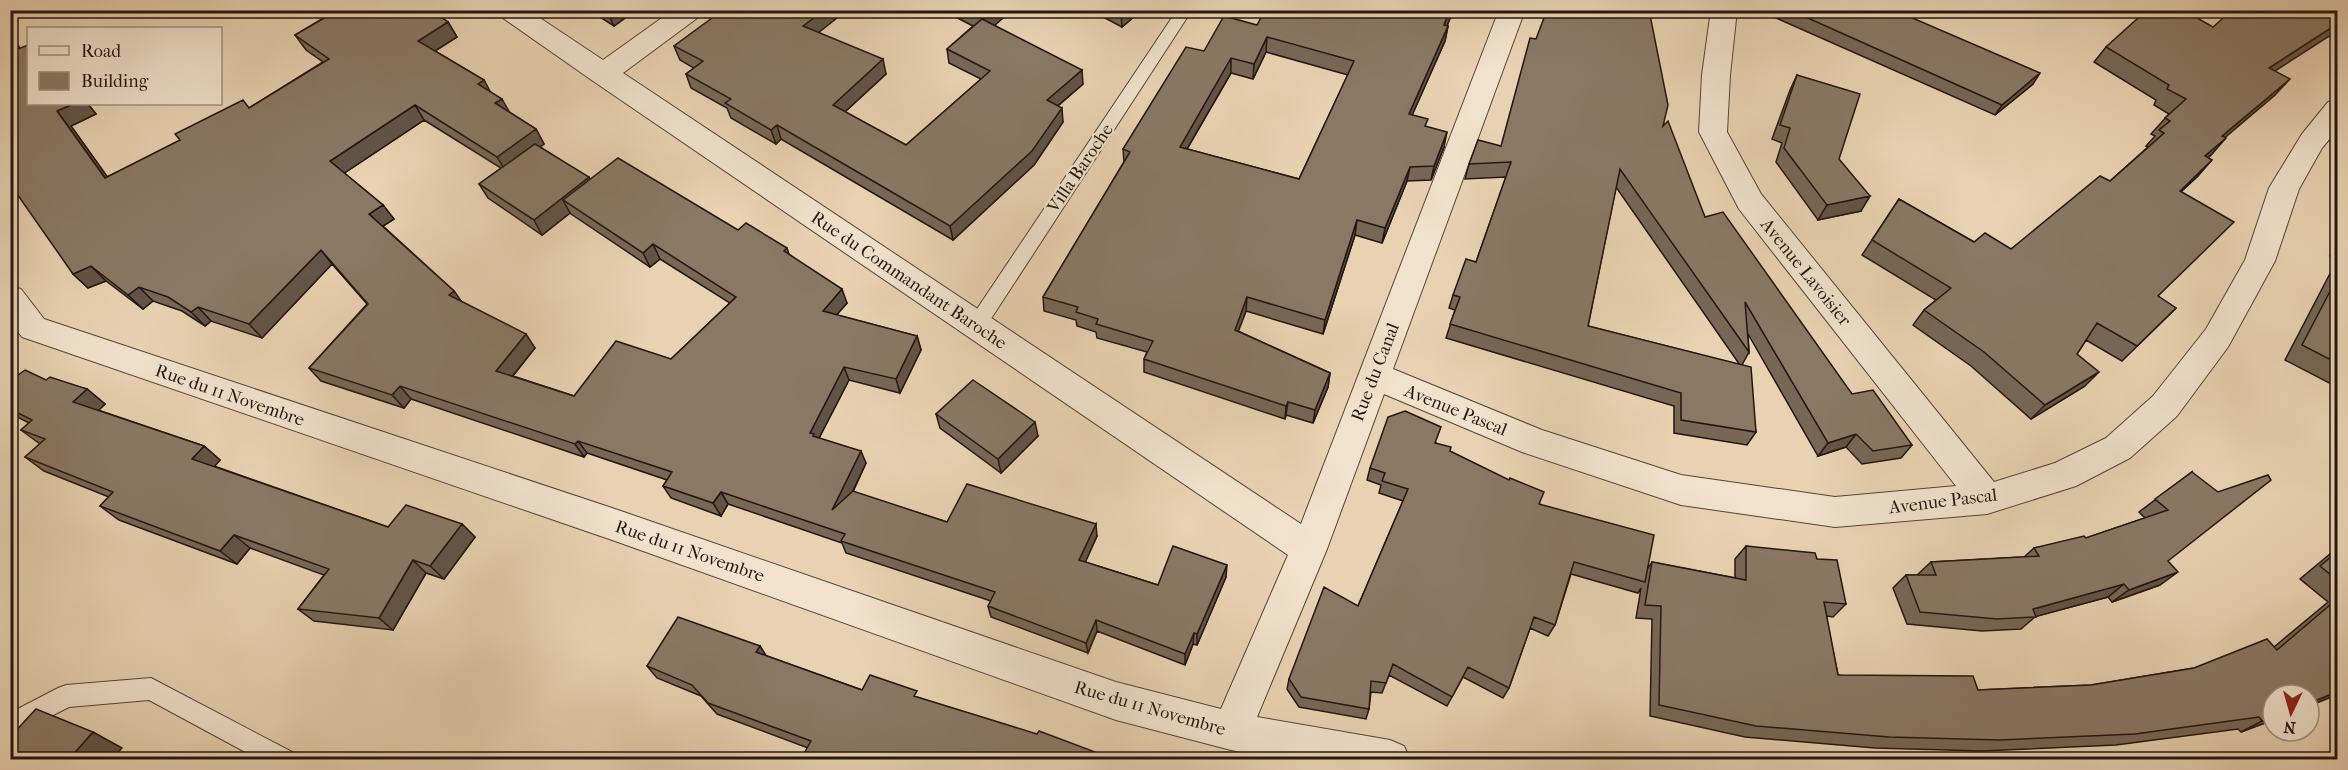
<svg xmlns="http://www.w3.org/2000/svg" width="2348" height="770" font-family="'IM FELL French Canon',serif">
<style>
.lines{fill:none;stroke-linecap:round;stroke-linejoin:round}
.lane-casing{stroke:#544539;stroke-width:2}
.street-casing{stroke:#544539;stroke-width:2}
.lane{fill:#f1e2cd;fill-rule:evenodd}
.street{fill:#f1e2cd;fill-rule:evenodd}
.wall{fill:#776757;stroke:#231611;stroke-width:1.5;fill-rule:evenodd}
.shaded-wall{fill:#615447;stroke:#231611;stroke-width:1.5}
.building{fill:#8a7865;stroke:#231611;stroke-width:1.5;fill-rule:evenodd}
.labels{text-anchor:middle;stroke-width:4.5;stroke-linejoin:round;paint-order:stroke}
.street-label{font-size:18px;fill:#231611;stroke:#f1e2cd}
</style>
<rect width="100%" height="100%" fill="#e9d2b2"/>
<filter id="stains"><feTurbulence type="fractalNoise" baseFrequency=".00333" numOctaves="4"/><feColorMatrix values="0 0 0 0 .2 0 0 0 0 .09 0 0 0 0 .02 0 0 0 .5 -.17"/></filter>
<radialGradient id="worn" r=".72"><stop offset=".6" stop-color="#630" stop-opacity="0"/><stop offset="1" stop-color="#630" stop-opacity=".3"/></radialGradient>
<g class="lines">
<g class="lane-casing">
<path id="lane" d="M 1177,10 L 1192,10 L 983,331 L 976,333 L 969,331 L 967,326 L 969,321 Z
M 151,678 L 292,752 L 296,760 L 260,760 L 149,700 L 69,707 L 10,737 L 10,713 L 58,688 L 66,685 Z"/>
</g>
<g class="street-casing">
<path id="street" d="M 496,10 L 528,10 L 603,60 L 673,10 L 704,10 L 700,16 L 623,73 L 1301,524 L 1499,10 L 1525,10 L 1393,369 L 1542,430 L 1681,475 L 1835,497 L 1956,486 L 1739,209 L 1699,132 L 1702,75 L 1711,10 L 1737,10 L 1730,75 L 1727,132 L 1761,194 L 1994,482 L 2055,463 L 2106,438 L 2153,396 L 2206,329 L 2245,260 L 2269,188 L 2302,134 L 2328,102 L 2338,99 L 2338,129 L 2322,148 L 2299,189 L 2275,261 L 2228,347 L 2177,416 L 2130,458 L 2076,486 L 1987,514 L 1835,527 L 1681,505 L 1522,452 L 1384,394 L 1327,549 L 1257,717 L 1390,740 L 1404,746 L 1410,760 L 1282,760 L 1231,750 L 1116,720 L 615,541 L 22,337 L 10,322 L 10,286 L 21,289 L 44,319 L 615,509 L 1116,682 L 1221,709 L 1288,555 L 593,81 L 500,16 Z"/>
</g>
<use href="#lane" class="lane"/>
<use href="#street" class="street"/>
</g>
<path class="wall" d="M 328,10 L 431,10 L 448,22 L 457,37 L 435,51 L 484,80 L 490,92 L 509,112 L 536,129 L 544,144 L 540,147 L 590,179 L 738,230 L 787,248 L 789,254 L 847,303 L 836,315 L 917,336 L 921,350 L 900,393 L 849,380 L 819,438 L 866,463 L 853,492 L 947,522 L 1097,536 L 1085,562 L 1158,585 L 1226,577 L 1197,645 L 1193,644 L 1185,665 L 1097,631 L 1088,653 L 991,617 L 988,606 L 991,601 L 846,553 L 842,543 L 728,504 L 721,516 L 671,498 L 663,486 L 667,480 L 587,453 L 584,457 L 411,399 L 404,408 L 321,381 L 309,368 L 367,304 L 332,264 L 262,338 L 211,321 L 205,326 L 182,311 L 153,301 L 143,309 L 106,281 L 88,288 L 73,274 L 12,137 L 11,120 L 10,118 L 10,35 L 20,48 L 28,104 L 88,104 L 96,114 L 71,126 L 107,177 L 249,108 L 323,62 L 306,50 L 295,35 L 332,13 ZM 424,120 L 501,168 L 479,184 L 488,198 L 542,235 L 570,213 L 571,214 L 650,267 L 660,259 L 730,303 L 671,359 L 574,396 L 513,376 L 535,348 L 461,302 L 454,291 L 383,226 L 394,219 L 383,205 L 344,173 Z
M 589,10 L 636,10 L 614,26 Z
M 847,10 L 818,32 L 886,74 L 845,112 L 906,145 L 981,79 L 949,63 L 947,49 L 973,26 L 942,10 L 1012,10 L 994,25 L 1083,84 L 1058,106 L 1063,122 L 1034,165 L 953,240 L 781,139 L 776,144 L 731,118 L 727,108 L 691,88 L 686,74 L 694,68 L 680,60 L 674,46 Z
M 1090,10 L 1142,10 L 1122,27 Z
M 1768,10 L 1894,10 L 2033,84 L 1995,115 L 1767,14 Z
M 1451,16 L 1447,26 L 1448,26 L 1445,41 L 1412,115 L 1426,127 L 1444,147 L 1431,180 L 1407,181 L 1382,243 L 1355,235 L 1323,334 L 1246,311 L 1238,331 L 1330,373 L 1328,387 L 1313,423 L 1286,415 L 1285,419 L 1144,372 L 1144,359 L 1147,352 L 1097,338 L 1096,332 L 1077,326 L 1076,320 L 1044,311 L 1043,297 L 1124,162 L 1123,149 L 1204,51 L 1257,25 ZM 1266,52 L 1348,75 L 1299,179 L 1187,149 L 1231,73 L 1253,79 Z
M 2106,47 L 2275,71 L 2275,95 L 2225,137 L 2212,154 L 2208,158 L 2198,176 L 2181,191 L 2158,296 L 2176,308 L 2122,361 L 2086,340 L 2077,354 L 2085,386 L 2031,419 L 1971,366 L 1913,325 L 1924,310 L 1936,300 L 1862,255 L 1899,199 L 1974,242 L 2011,249 L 2110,181 L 2148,147 L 2146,146 L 2155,136 L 2151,134 L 2169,114 L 2154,105 L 2156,100 L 2094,62 Z
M 1797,75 L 1839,159 L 1861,211 L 1818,220 L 1776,162 L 1782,143 L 1772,139 L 1790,90 Z
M 1663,126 L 1705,217 L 1852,394 L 1912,445 L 1901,458 L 1862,464 L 1846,447 L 1818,456 L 1748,334 L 1749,352 L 1742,365 L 1756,432 L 1747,445 L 1674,433 L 1674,406 L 1446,338 L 1455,310 L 1449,308 L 1453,295 L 1476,262 L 1506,177 L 1465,179 L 1469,164 L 1500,146 ZM 1616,187 L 1740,365 L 1588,326 Z
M 2337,240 L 2337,260 L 2330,256 Z
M 2337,260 L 2337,387 L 2285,360 Z
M 46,380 L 87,389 L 105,404 L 98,410 L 204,446 L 220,460 L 214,466 L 388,527 L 462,524 L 475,537 L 444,579 L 426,573 L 393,630 L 314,621 L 298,609 L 324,575 L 250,548 L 237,564 L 119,520 L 100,506 L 109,497 L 44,471 L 25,457 L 40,444 L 21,430 L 29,423 L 10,413 L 10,381 Z
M 936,414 L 1038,436 L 1001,473 L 940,428 Z
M 1436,443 L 1648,568 L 1652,562 L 1735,578 L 1735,559 L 1746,546 L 1817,559 L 1846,604 L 1833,617 L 1826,616 L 1838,675 L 1978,690 L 2091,685 L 2194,668 L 2274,647 L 2328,602 L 2300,579 L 2337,548 L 2337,694 L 2309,706 L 2309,695 L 2273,720 L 2241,732 L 2238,729 L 2116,745 L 1982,751 L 1875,748 L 1745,737 L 1650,716 L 1652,619 L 1636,618 L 1641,588 L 1638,593 L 1571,574 L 1555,625 L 1548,636 L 1530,628 L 1509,688 L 1503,698 L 1463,677 L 1447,706 L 1389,675 L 1382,693 L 1371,692 L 1369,709 L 1366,719 L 1299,707 L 1287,689 L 1289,679 L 1358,606 L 1403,501 L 1379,493 L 1381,485 L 1367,480 L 1370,468 Z
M 2192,472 L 2168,561 L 2160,585 L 2112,602 L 2108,597 L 2036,616 L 2021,629 L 1982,631 L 1907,624 L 1893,588 L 1906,575 L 1917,575 L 1931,562 L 2024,557 L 2034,548 L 2086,538 L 2145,518 L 2139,512 Z
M 760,646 L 766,656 L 862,690 L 919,698 L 1111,758 L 808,748 L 717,714 L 701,696 L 657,678 L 647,666 Z"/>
<path class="shaded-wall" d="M 609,10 L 636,10 L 614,26 L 607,12 Z
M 824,10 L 847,10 L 808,41 L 803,26 Z
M 993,10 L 1012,10 L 986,33 L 983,18 Z
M 1124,10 L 1142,10 L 1122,27 L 1121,13 Z
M 1450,10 L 1452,10 L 1451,16 L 1441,40 L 1444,25 Z
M 448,22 L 457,37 L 427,56 L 418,41 Z
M 2337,24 L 2337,31 L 2255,84 L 2269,68 Z
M 1448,26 L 1445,41 L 1406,129 L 1409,114 Z
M 10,35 L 28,60 L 18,49 L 10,40 Z
M 1267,37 L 1266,52 L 1253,79 L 1254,64 Z
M 1231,58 L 1231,73 L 1180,161 L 1180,147 Z
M 883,59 L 886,74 L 837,119 L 833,105 Z
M 1082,70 L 1083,84 L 1048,114 L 1047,100 Z
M 2040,73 L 2033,84 L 1995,115 L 2002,105 Z
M 2290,79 L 2275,95 L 2208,152 L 2222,136 Z
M 484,80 L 492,95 L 478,84 Z
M 502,99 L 510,113 L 495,103 Z
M 73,104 L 88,104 L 96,114 L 71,126 L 119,193 L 105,178 L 57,111 Z
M 415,105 L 424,120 L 340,176 L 330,161 Z
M 1062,108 L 1063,122 L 1034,165 L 953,240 L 950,226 Z
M 777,125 L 781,139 L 776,144 L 771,130 Z
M 536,129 L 544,144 L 506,172 L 497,157 Z
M 1447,132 L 1444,147 L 1431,180 L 1434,166 Z
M 2226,138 L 2212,154 L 2191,172 L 2205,156 Z
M 2212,160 L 2198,176 L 2166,206 L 2180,191 Z
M 1410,167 L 1407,181 L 1382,243 L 1385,228 Z
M 589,177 L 597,192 L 563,200 L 570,213 L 542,235 L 534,220 Z
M 1870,196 L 1861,211 L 1818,220 L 1827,205 Z
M 383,205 L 394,219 L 380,228 L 369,214 Z
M 1357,220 L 1355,235 L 1323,334 L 1325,320 Z
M 653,244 L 660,259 L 650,267 L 643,253 Z
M 321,250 L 332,264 L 262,338 L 249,324 Z
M 91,266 L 106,281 L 88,288 L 73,274 Z
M 139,287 L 153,301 L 143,309 L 128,295 Z
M 842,289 L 847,303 L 828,325 L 823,311 Z
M 454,291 L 464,305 L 449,295 Z
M 1247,297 L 1246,311 L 1234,343 L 1235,330 Z
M 198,307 L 211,321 L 205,326 L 191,312 Z
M 526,334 L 535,348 L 506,384 L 496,371 Z
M 917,336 L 921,350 L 900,393 L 896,379 Z
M 844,367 L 849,380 L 817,442 L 810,433 Z
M 2099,372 L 2085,386 L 2031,419 L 2045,405 Z
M 1330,373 L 1328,387 L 1313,423 L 1315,410 Z
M 400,386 L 411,399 L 404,408 L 392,395 Z
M 87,389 L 105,404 L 92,417 L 73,402 Z
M 1288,402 L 1286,415 L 1285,419 L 1286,406 Z
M 1035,422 L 1038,436 L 1001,473 L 998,459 Z
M 1856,434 L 1846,447 L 1818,456 L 1828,443 Z
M 578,441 L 587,453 L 584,457 L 575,444 Z
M 204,446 L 220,460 L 209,473 L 192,459 Z
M 861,451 L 866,463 L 838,522 L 832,510 Z
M 721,492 L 728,504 L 721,516 L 713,503 Z
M 462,524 L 475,537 L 444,579 L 430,566 Z
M 1096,524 L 1097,536 L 1081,572 L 1079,560 Z
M 234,535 L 250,548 L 237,564 L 220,551 Z
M 413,560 L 426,573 L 393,630 L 379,618 Z
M 1227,565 L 1226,577 L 1197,645 L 1197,634 Z
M 2178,572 L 2160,585 L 2112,602 L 2129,590 Z
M 2124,584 L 2108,597 L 2034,617 L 2033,609 Z
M 1096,620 L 1097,631 L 1088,653 L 1086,643 Z
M 1194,633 L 1193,644 L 1185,665 L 1185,654 Z
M 760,646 L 767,657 L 756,652 Z
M 2337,692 L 2337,694 L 2329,698 L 2309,706 L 2309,703 Z
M 2273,717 L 2273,720 L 2241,732 L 2262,721 Z
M 93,732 L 122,748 L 112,759 L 69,759 Z"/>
<path class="building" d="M 338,10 L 430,10 L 448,22 L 418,41 L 484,80 L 478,84 L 502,99 L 495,103 L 536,129 L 497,157 L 415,105 L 330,161 L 383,205 L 369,214 L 454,291 L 449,295 L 526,334 L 496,371 L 574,396 L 616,341 L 671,359 L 736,297 L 653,244 L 643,253 L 563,200 L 618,158 L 738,230 L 746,223 L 787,248 L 784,251 L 842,289 L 823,311 L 917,336 L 896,379 L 844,367 L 810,433 L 814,434 L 813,436 L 861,451 L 832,510 L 853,491 L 947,522 L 967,484 L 1096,524 L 1079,560 L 1158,585 L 1173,546 L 1227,565 L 1197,634 L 1194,633 L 1185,654 L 1096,620 L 1086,643 L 988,606 L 995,592 L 841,541 L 845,534 L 721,492 L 713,503 L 663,486 L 672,472 L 578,441 L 575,444 L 400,386 L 392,395 L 309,368 L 368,304 L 321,250 L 249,324 L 198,307 L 191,312 L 168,297 L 139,287 L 128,295 L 91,266 L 73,274 L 10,184 L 10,137 L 12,137 L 10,135 L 10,120 L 11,120 L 10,118 L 10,40 L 18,49 L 28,45 L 28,104 L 73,104 L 57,111 L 105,178 L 180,140 L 175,134 L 243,100 L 249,108 L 329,59 L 295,35 Z
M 723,10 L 824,10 L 803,26 L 883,59 L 833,105 L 906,145 L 990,71 L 947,49 L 982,19 L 1082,70 L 1047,100 L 1062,108 L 1032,151 L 950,226 L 777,125 L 771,130 L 725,103 L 731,99 L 686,74 L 703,61 L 674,46 Z
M 968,10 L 993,10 L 983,18 Z
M 1265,10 L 1450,10 L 1444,25 L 1448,26 L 1409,114 L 1428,119 L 1425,126 L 1447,132 L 1434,166 L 1410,167 L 1385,228 L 1357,220 L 1325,320 L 1247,297 L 1235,330 L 1330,373 L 1315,410 L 1288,402 L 1286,406 L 1144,359 L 1153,341 L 1096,324 L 1098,319 L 1076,312 L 1078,307 L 1043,297 L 1130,152 L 1123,149 L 1186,47 L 1204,51 L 1224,16 L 1257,25 ZM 1267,37 L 1354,61 L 1299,179 L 1180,147 L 1231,58 L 1254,64 Z
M 1547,10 L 1649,10 L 1668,105 L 1663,126 L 1668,121 L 1705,217 L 1723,212 L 1852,394 L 1873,390 L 1912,445 L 1873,451 L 1856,434 L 1828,443 L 1745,302 L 1749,352 L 1620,169 L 1588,326 L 1751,367 L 1756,432 L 1681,420 L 1681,393 L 1450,324 L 1460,297 L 1453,295 L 1466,259 L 1476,262 L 1511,162 L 1469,164 L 1478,140 L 1501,146 L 1530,38 L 1536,39 Z
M 1790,10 L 1894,10 L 2040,73 L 2002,105 Z
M 2147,10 L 2183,10 L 2213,27 L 2232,10 L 2337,10 L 2337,24 L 2269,68 L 2290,79 L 2222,136 L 2226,138 L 2205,156 L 2212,160 L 2180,191 L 2234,222 L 2158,296 L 2176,308 L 2137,346 L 2097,323 L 2077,354 L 2099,372 L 2045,405 L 1984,352 L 1924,310 L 1951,288 L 1872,240 L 1899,199 L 1974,242 L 1985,233 L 2011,249 L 2100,176 L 2110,181 L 2164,133 L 2159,130 L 2170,121 L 2165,118 L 2186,99 L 2167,89 L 2169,85 L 2106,47 Z
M 1797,75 L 1860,94 L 1839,159 L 1870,196 L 1827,205 L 1784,148 L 1790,128 L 1780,125 Z
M 535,144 L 589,177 L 534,220 L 479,184 Z
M 2337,278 L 2337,363 L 2302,345 Z
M 25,370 L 46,380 L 50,377 L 87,389 L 73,402 L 204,446 L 192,459 L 388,527 L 406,505 L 462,524 L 430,566 L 413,560 L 379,618 L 298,609 L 329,569 L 234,535 L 220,551 L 100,506 L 113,492 L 25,457 L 45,439 L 21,430 L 32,420 L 10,409 L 10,381 Z
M 973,380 L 1035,422 L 998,459 L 936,414 Z
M 1405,411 L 1441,427 L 1435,443 L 1451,447 L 1450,451 L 1509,480 L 1510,478 L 1544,492 L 1539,504 L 1654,535 L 1645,582 L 1574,562 L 1555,625 L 1534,617 L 1509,688 L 1468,667 L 1452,697 L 1393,664 L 1386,683 L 1371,681 L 1369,709 L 1301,697 L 1289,679 L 1324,587 L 1358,606 L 1408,489 L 1382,481 L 1385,473 L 1370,468 L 1388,417 Z
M 2192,472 L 2218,492 L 2268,475 L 2271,480 L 2168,561 L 2178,572 L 2129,590 L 2124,584 L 2033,609 L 2036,617 L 1997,619 L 1920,612 L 1906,575 L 1936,575 L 1931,562 L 2039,556 L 2034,548 L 2084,536 L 2086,538 L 2168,510 L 2155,499 Z
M 1746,546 L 1815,553 L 1817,559 L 1837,560 L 1846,604 L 1824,602 L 1838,675 L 1973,676 L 1978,690 L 2091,685 L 2194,668 L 2267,639 L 2277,650 L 2337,599 L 2337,692 L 2309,703 L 2309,695 L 2273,695 L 2273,717 L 2262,721 L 2259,717 L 2135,734 L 1999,740 L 1889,737 L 1756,726 L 1659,705 L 1661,606 L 1645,605 L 1652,562 L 1746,580 Z
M 2337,552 L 2337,580 L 2320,566 Z
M 678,617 L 760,646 L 756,652 L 862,690 L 870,675 L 917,691 L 914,696 L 1037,734 L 1039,731 L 1111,758 L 1111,759 L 801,759 L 811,741 L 708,703 L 692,685 L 647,666 Z
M 36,709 L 93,732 L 69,759 L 10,759 L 10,737 Z"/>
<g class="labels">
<g class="street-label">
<text transform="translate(1080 168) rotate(-56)" y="6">Villa Baroche</text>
<text transform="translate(1806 272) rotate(51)" y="6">Avenue Lavoisier</text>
<text transform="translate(909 280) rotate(34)" y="6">Rue du Commandant Baroche</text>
<text transform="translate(1375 372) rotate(-69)" y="6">Rue du Canal</text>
<text transform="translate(230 395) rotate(19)" y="6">Rue du 11 Novembre</text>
<text transform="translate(1456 410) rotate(22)" y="6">Avenue Pascal</text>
<text transform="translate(1943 501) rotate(-7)" y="6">Avenue Pascal</text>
<text transform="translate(690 551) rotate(19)" y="6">Rue du 11 Novembre</text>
<text transform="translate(1150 708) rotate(16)" y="6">Rue du 11 Novembre</text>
</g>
</g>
<rect width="2348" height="770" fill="none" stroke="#e9d2b2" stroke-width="36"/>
<rect x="12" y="12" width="2324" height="746" fill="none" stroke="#231611" stroke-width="3"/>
<rect x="18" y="18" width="2312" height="734" fill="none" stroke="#231611" stroke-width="1.5"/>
<rect x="27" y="27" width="195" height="78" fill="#f1e2cd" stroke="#9f9082" stroke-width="1.5"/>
<rect x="39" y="46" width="30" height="9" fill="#f1e2cd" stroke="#9f9082" stroke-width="1.5"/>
<text x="81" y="57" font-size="18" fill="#231611">Road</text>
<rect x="39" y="72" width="30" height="18" fill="#8a7865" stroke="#9f9082" stroke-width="1.5"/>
<text x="81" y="87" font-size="18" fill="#231611">Building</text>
<g transform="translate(2291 713) rotate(185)"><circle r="28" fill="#f1e2cd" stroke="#9f9082" stroke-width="1.5"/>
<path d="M0-4.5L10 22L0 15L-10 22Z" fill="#8f2418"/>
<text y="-9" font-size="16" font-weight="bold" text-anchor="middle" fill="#231611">N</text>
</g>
<rect width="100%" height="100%" filter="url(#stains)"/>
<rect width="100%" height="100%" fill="url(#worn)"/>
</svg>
